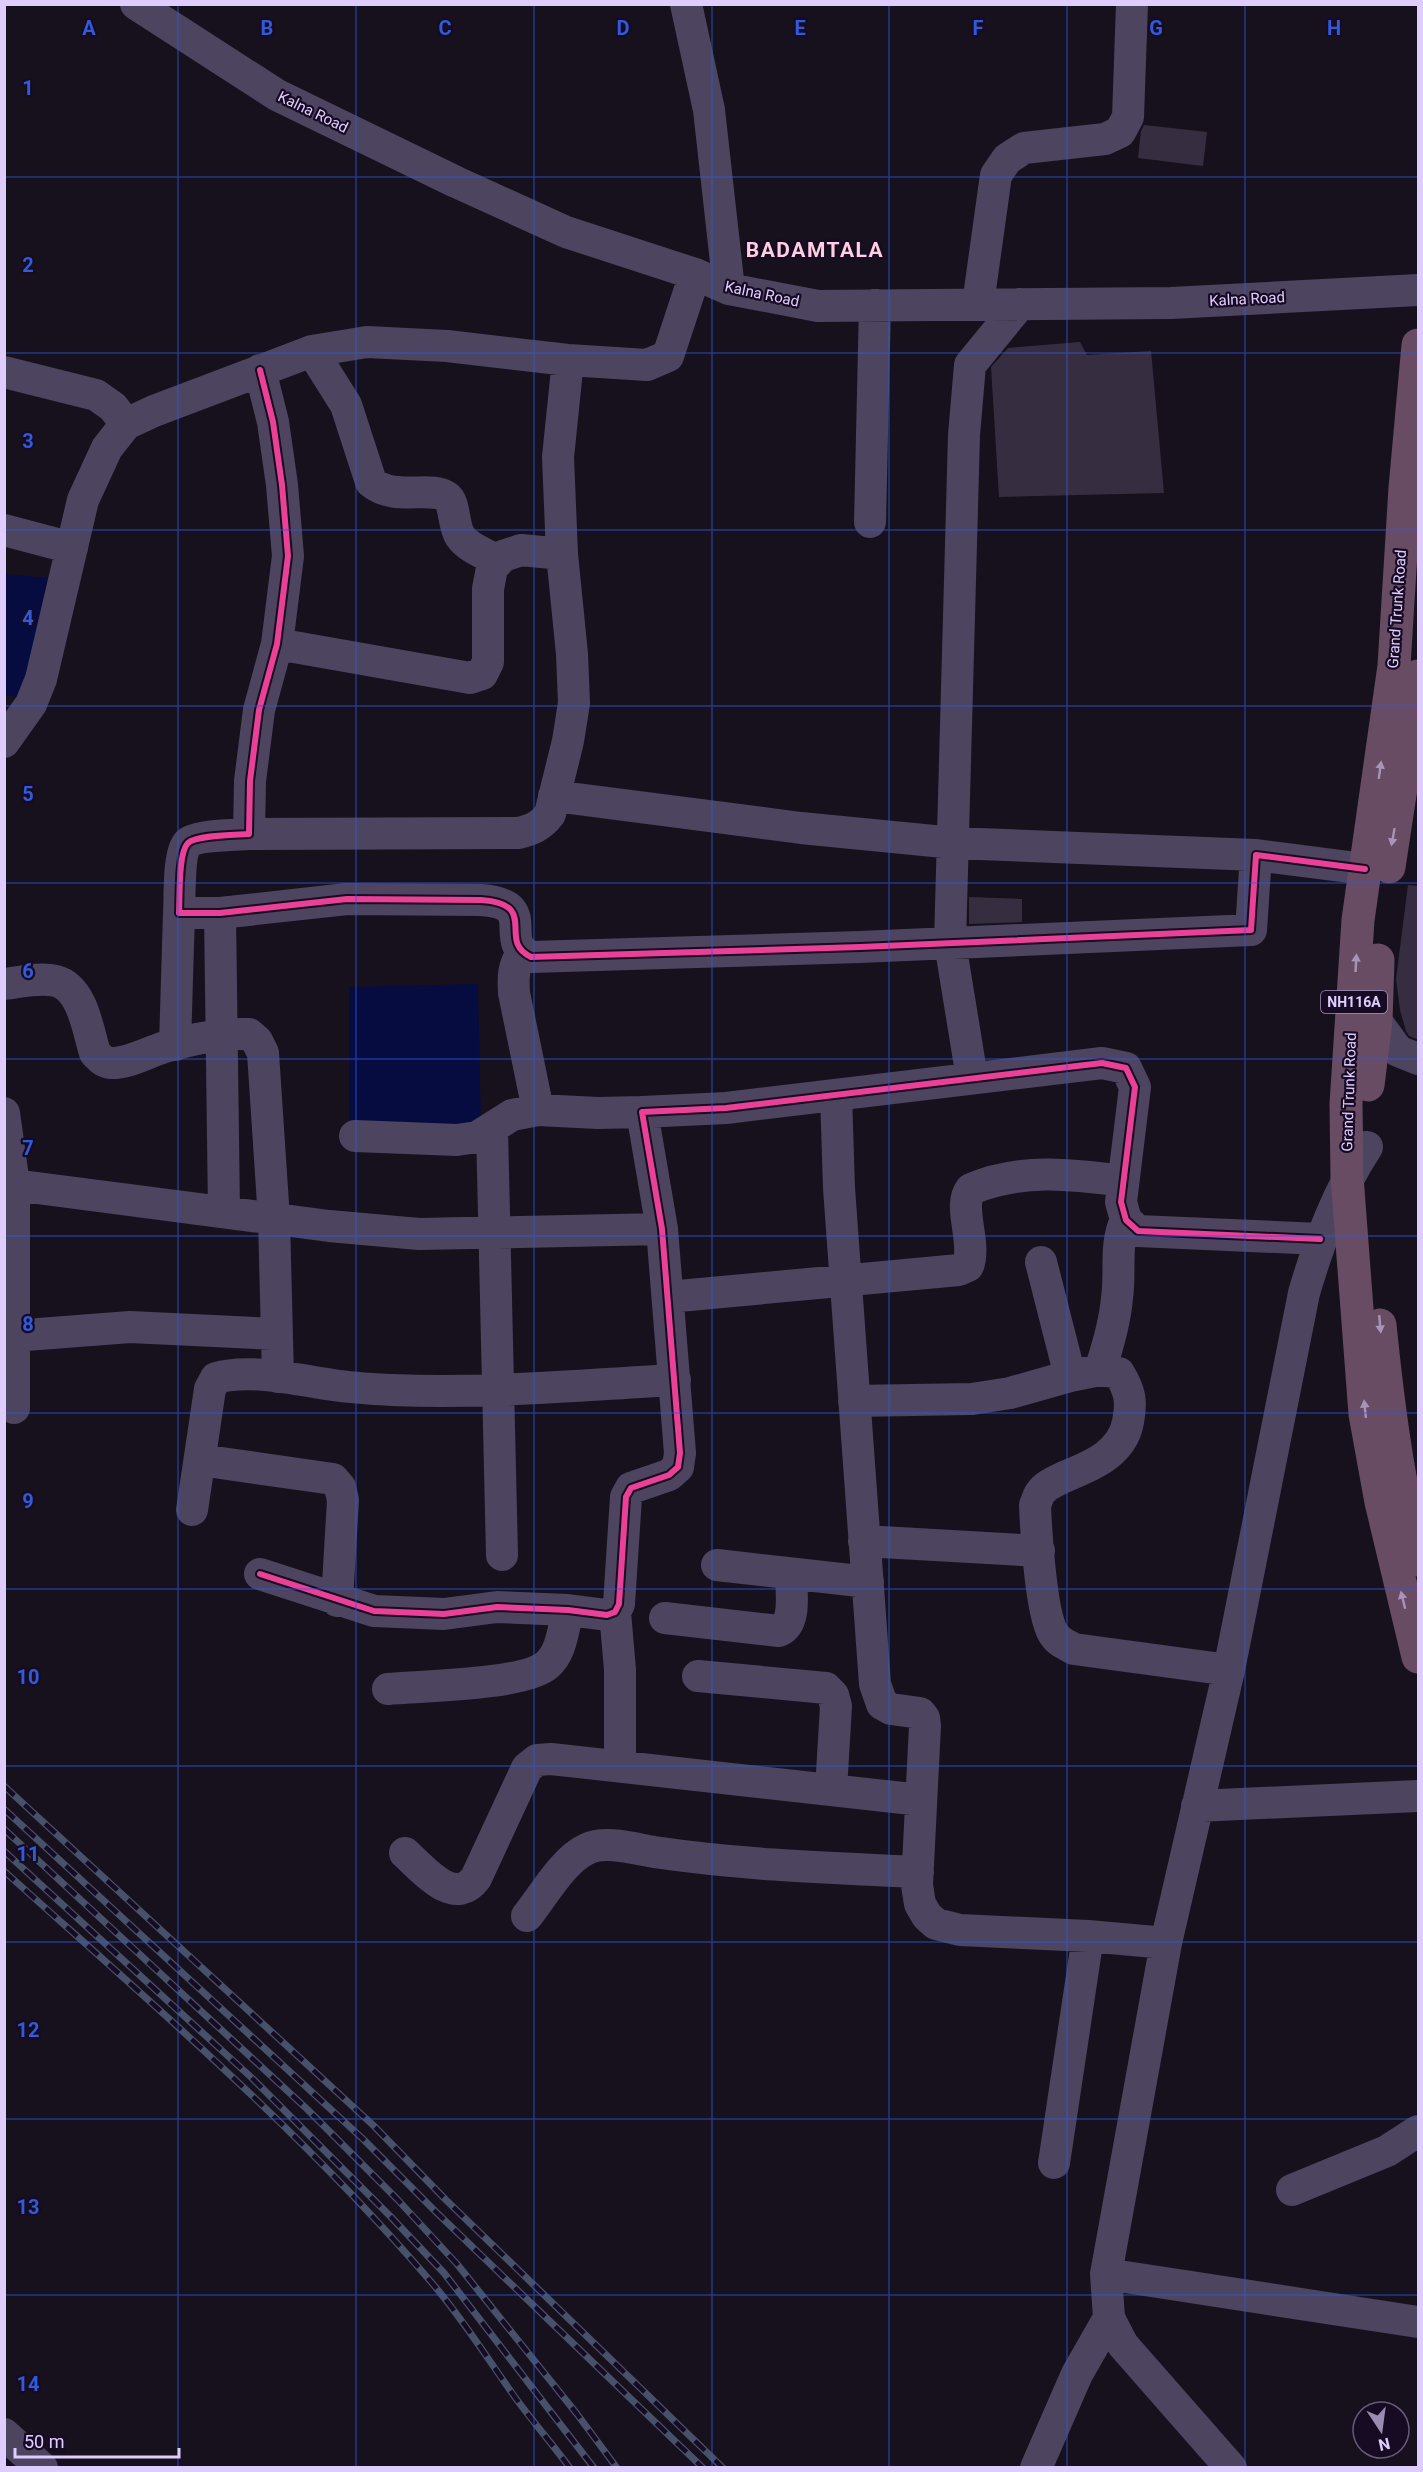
<svg xmlns="http://www.w3.org/2000/svg" width="1423" height="2472" font-family="Roboto,sans-serif">
<style>
.water{fill:#060c40}
.building{fill:#362e40}
.lines{fill:none;stroke-linecap:round;stroke-linejoin:round}
.minor{stroke:#4d445f;stroke-width:32}
.highway{stroke:#684c63;stroke-width:33}
.rail-casing{stroke:#47526a;stroke-width:7}
.rail{stroke:#160b23;stroke-width:4.5;stroke-dasharray:14;stroke-linecap:butt}
.cycleway-casing{stroke:#160b23;stroke-width:10}
.cycleway{stroke:#ea4096;stroke-width:6}
.oneway{fill:#aa93b9}
.grid{fill:none;stroke:#305bdc;stroke-width:1.5;stroke-opacity:0.55}
.labels{text-anchor:middle;stroke-width:4.5;stroke-linejoin:round;paint-order:stroke}
.shield{fill:#160b23;stroke:#a393bd;stroke-width:1.5}
.shield-label{font-size:14px;font-weight:bold;fill:#e0cdff}
.street-label{font-size:15px;fill:#e0cdff;stroke:#160b23}
.district-label{font-size:21px;font-weight:bold;letter-spacing:1.5px;fill:#ffcfe1;stroke:#160b23}
.grid-label{font-size:20px;text-anchor:middle;font-weight:bold;fill:#305bdc;stroke:#160b23;stroke-width:4.5;stroke-linejoin:round;paint-order:stroke}
</style>
<rect width="100%" height="100%" fill="#17111d"/>
<path class="water" d="M 4,574 L 50,578 L 23,698 L 5,695 Z
M 478,984 L 481,1132 L 349,1129 L 349,987 Z"/>
<path class="building" d="M 1144,125 L 1207,132 L 1203,166 L 1138,158 L 1141,131 Z
M 1080,342 L 1087,355 L 1151,351 L 1164,493 L 999,497 L 991,367 L 1008,348 Z
M 1408,885 L 1419,886 L 1419,1040 L 1409,1036 L 1406,1031 L 1400,1010 L 1396,979 Z
M 969,897 L 1022,899 L 1022,922 L 969,924 Z"/>
<g class="lines">
<path class="minor" d="M 136,4 L 277,95 L 456,182 L 566,232 L 695,274 L 729,289 L 818,306 L 1171,303 L 1418,290
M 686,4 L 709,110 L 729,289
M 978,304 L 996,175 L 1007,159 L 1024,148 L 1105,139 L 1120,132 L 1128,117 L 1132,4
M 312,351 L 346,405 L 371,482 C 395,502 431,485 447,497 C 455,503 453,525 460,536 C 468,548 486,554 498,561
M 260,370 L 273,422 L 282,485 L 288,556 L 277,644 L 259,710 L 250,781 L 249,834 C 235,835 197,835 188,843 C 178,853 180,898 179,913 L 220,913 L 347,899 L 481,900 C 541,904 496,941 531,957 L 860,947 L 1251,930 L 1256,855 L 1365,869
M 4,372 L 96,395 L 113,407 L 126,424
M 870,522 L 875,305
M 4,530 L 72,548
M 277,644 L 470,678 L 482,674 L 488,662 L 488,589 L 492,568 L 503,556 L 521,550 L 562,554
M 4,742 L 31,704 L 41,679 L 83,500 L 107,448 L 126,424 L 154,411 L 312,351 L 367,342 L 447,346 L 568,360 L 647,365 L 668,356 L 695,274
M 554,796 L 801,828 L 954,843 L 1256,855
M 249,834 L 518,833 C 532,830 541,826 550,814 L 568,741 L 574,703 L 572,654 L 562,554 L 558,457 L 568,360
M 220,913 L 224,1211
M 522,953 C 513,967 513,977 514,993 L 538,1110
M 4,984 C 21,982 40,977 56,981 C 83,988 88,1031 95,1053 C 100,1058 103,1062 110,1063 C 128,1064 148,1052 165,1047 C 192,1039 221,1033 249,1034 L 257,1041 L 263,1053 L 274,1219 L 278,1377
M 1356,1018 L 1376,1021 L 1398,1051 L 1418,1059
M 175,1045 L 179,913
M 972,1078 L 950,943 L 964,435 L 970,365 L 1020,304
M 836,1095 L 839,1188 L 875,1684 L 882,1704 L 891,1709 L 920,1713 L 924,1718 L 925,1726 L 917,1885 L 920,1904 L 927,1916 L 936,1924 L 960,1930 L 1088,1936 L 1166,1943
M 4,1113 L 14,1185
M 492,1129 L 502,1555
M 355,1136 L 457,1140 L 477,1137 L 512,1115 L 538,1110 L 598,1113 L 642,1112
M 1041,1262 L 1070,1376
M 668,1297 L 959,1270 L 968,1266 C 977,1242 957,1206 971,1189 C 1021,1168 1071,1174 1123,1181
M 13,1336 L 130,1327 L 277,1334
M 1100,1370 C 1108,1346 1115,1322 1117,1298 C 1121,1271 1114,1245 1126,1220
M 854,1401 L 972,1399 L 1010,1393 L 1070,1376 L 1100,1370 L 1119,1373 C 1130,1391 1132,1401 1128,1422 C 1122,1454 1091,1466 1064,1477 C 1056,1481 1046,1485 1041,1492 C 1038,1495 1037,1501 1035,1505 C 1036,1531 1041,1613 1053,1633 C 1058,1642 1065,1644 1074,1649 L 1229,1670
M 14,1408 L 14,1185 L 329,1226 L 419,1234 L 662,1229
M 200,1460 L 333,1479 L 340,1487 L 343,1500 L 337,1601
M 192,1510 L 210,1389 L 216,1378 C 249,1368 298,1380 333,1385 C 352,1388 373,1389 392,1390 C 485,1394 582,1385 675,1380
M 864,1541 L 1039,1551
M 717,1565 L 868,1582
M 260,1574 L 374,1611 L 444,1614 L 497,1607 L 568,1610 L 607,1615 L 615,1612 L 619,1604 L 626,1497 L 631,1488 L 669,1475 L 678,1467 L 680,1453 L 662,1229 L 642,1112 L 726,1108 L 1102,1063 L 1126,1068 L 1135,1087 L 1121,1202 L 1126,1220 L 1138,1231 L 1320,1239
M 615,1612 L 620,1670 L 620,1766
M 665,1618 L 779,1631 C 797,1623 791,1592 791,1574
M 698,1676 L 826,1688 L 833,1695 L 836,1706 L 831,1790
M 388,1689 C 421,1686 524,1685 547,1665 C 562,1652 563,1629 568,1610
M 1197,1806 L 1418,1796
M 405,1853 C 423,1869 454,1908 476,1878 L 527,1768 L 537,1760 L 551,1759 L 921,1800
M 527,1916 C 543,1896 564,1859 587,1849 C 606,1840 635,1849 654,1852 C 742,1865 830,1868 918,1872
M 1054,2163 L 1088,1936
M 1292,2190 L 1387,2151 L 1418,2131
M 1106,2274 L 1418,2322
M 4,2434 L 42,2468
M 1036,2468 L 1077,2374 L 1109,2318
M 1231,2468 L 1123,2345 L 1109,2318 L 1106,2274 L 1166,1943 L 1229,1670 L 1304,1293 C 1319,1242 1337,1193 1367,1147"/>
<path class="highway" d="M 1418,345 L 1405,488 L 1394,666 L 1358,920 L 1346,1104 L 1347,1177 L 1365,1414 L 1381,1502 L 1418,1657
M 1389,867 L 1418,676
M 1368,1085 L 1376,1021 L 1378,960
M 1380,1325 C 1388,1404 1398,1483 1418,1560"/>
<g class="rail-casing">
<path id="rail" d="M 4,1786 L 374,2126 L 446,2200 L 723,2468
M 4,1809 L 363,2139 L 437,2213 L 703,2468
M 4,1829 L 307,2109 L 397,2199 L 457,2264 L 577,2414 L 617,2468
M 4,1851 L 253,2079 L 391,2217 L 444,2273 L 594,2468
M 4,1871 C 151,2003 303,2132 432,2283 C 463,2319 489,2361 517,2400 C 534,2423 553,2445 570,2468"/>
</g>
<use href="#rail" class="rail"/>
<g class="cycleway-casing">
<path id="cycleway" d="M 260,370 L 273,422 L 282,485 L 288,556 L 277,644 L 259,710 L 250,781 L 249,834 C 235,835 197,835 188,843 C 178,853 180,898 179,913 L 220,913 L 347,899 L 481,900 C 541,904 496,941 531,957 L 860,947 L 1251,930 L 1256,855 L 1365,869
M 260,1574 L 374,1611 L 444,1614 L 497,1607 L 568,1610 L 607,1615 L 615,1612 L 619,1604 L 626,1497 L 631,1488 L 669,1475 L 678,1467 L 680,1453 L 662,1229 L 642,1112 L 726,1108 L 1102,1063 L 1126,1068 L 1135,1087 L 1121,1202 L 1126,1220 L 1138,1231 L 1320,1239"/>
</g>
<use href="#cycleway" class="cycleway"/>
</g>
<defs><path id="oneway-solid" d="M-6-.8H1V-3.2L6.5 0L1 3.2V.8H-6Z" transform="scale(1.5)"/></defs>
<g class="oneway">
<use href="#oneway-solid" transform="translate(1380 770) rotate(-82)"/>
<use href="#oneway-solid" transform="translate(1393 837) rotate(100)"/>
<use href="#oneway-solid" transform="translate(1356 963) rotate(-87)"/>
<use href="#oneway-solid" transform="translate(1380 1324) rotate(85)"/>
<use href="#oneway-solid" transform="translate(1365 1409) rotate(-96)"/>
<use href="#oneway-solid" transform="translate(1403 1600) rotate(-104)"/>
</g>
<path class="grid" d="M 178,4 L 178,2468M 356,4 L 356,2468M 534,4 L 534,2468M 712,4 L 712,2468M 889,4 L 889,2468M 1067,4 L 1067,2468M 1245,4 L 1245,2468M 4,177 L 1418,177M 4,353 L 1418,353M 4,530 L 1418,530M 4,706 L 1418,706M 4,883 L 1418,883M 4,1059 L 1418,1059M 4,1236 L 1418,1236M 4,1413 L 1418,1413M 4,1589 L 1418,1589M 4,1766 L 1418,1766M 4,1942 L 1418,1942M 4,2119 L 1418,2119M 4,2295 L 1418,2295"/>
<g class="labels">
<rect class="shield" x="1321" y="991" width="66" height="22" rx="4.5"/>
<g class="shield-label">
<text x="1354" y="1007">NH116A</text>
</g>
<g class="street-label">
<text transform="translate(313 112) rotate(26)" y="5">Kalna Road</text>
<text transform="translate(762 294) rotate(12)" y="5">Kalna Road</text>
<text transform="translate(1247 299) rotate(-3)" y="5">Kalna Road</text>
<text transform="translate(1397 609) rotate(-86)" y="5">Grand Trunk Road</text>
<text transform="translate(1349 1092) rotate(-88)" y="5">Grand Trunk Road</text>
</g>
<g class="district-label">
<text x="815" y="257">BADAMTALA</text>
</g>
</g>
<g class="grid-label">
<text x="89" y="35">A</text>
<text x="267" y="35">B</text>
<text x="445" y="35">C</text>
<text x="623" y="35">D</text>
<text x="800" y="35">E</text>
<text x="978" y="35">F</text>
<text x="1156" y="35">G</text>
<text x="1334" y="35">H</text>
<text x="28" y="95">1</text>
<text x="28" y="272">2</text>
<text x="28" y="448">3</text>
<text x="28" y="625">4</text>
<text x="28" y="801">5</text>
<text x="28" y="978">6</text>
<text x="28" y="1155">7</text>
<text x="28" y="1331">8</text>
<text x="28" y="1508">9</text>
<text x="28" y="1684">10</text>
<text x="28" y="1861">11</text>
<text x="28" y="2037">12</text>
<text x="28" y="2214">13</text>
<text x="28" y="2391">14</text>
</g>
<rect width="1423" height="2472" fill="none" stroke="#e0cdff" stroke-width="12"/>
<g transform="translate(1381 2430) rotate(167)"><circle r="28" fill="#160b23" stroke="#67597b" stroke-width="1.5"/>
<path d="M0-4.5L10 22L0 15L-10 22Z" fill="#9a8bb0"/>
<text y="-9" font-size="16" font-weight="bold" text-anchor="middle" fill="#e0cdff">N</text>
</g>
<path d="M15 2448v9h164v-9" fill="none" stroke="#e0cdff" stroke-width="3"/>
<text x="24" y="2448" font-size="18" fill="#e0cdff" stroke="#160b23" stroke-width="4.5" paint-order="stroke">50 m</text>
</svg>
